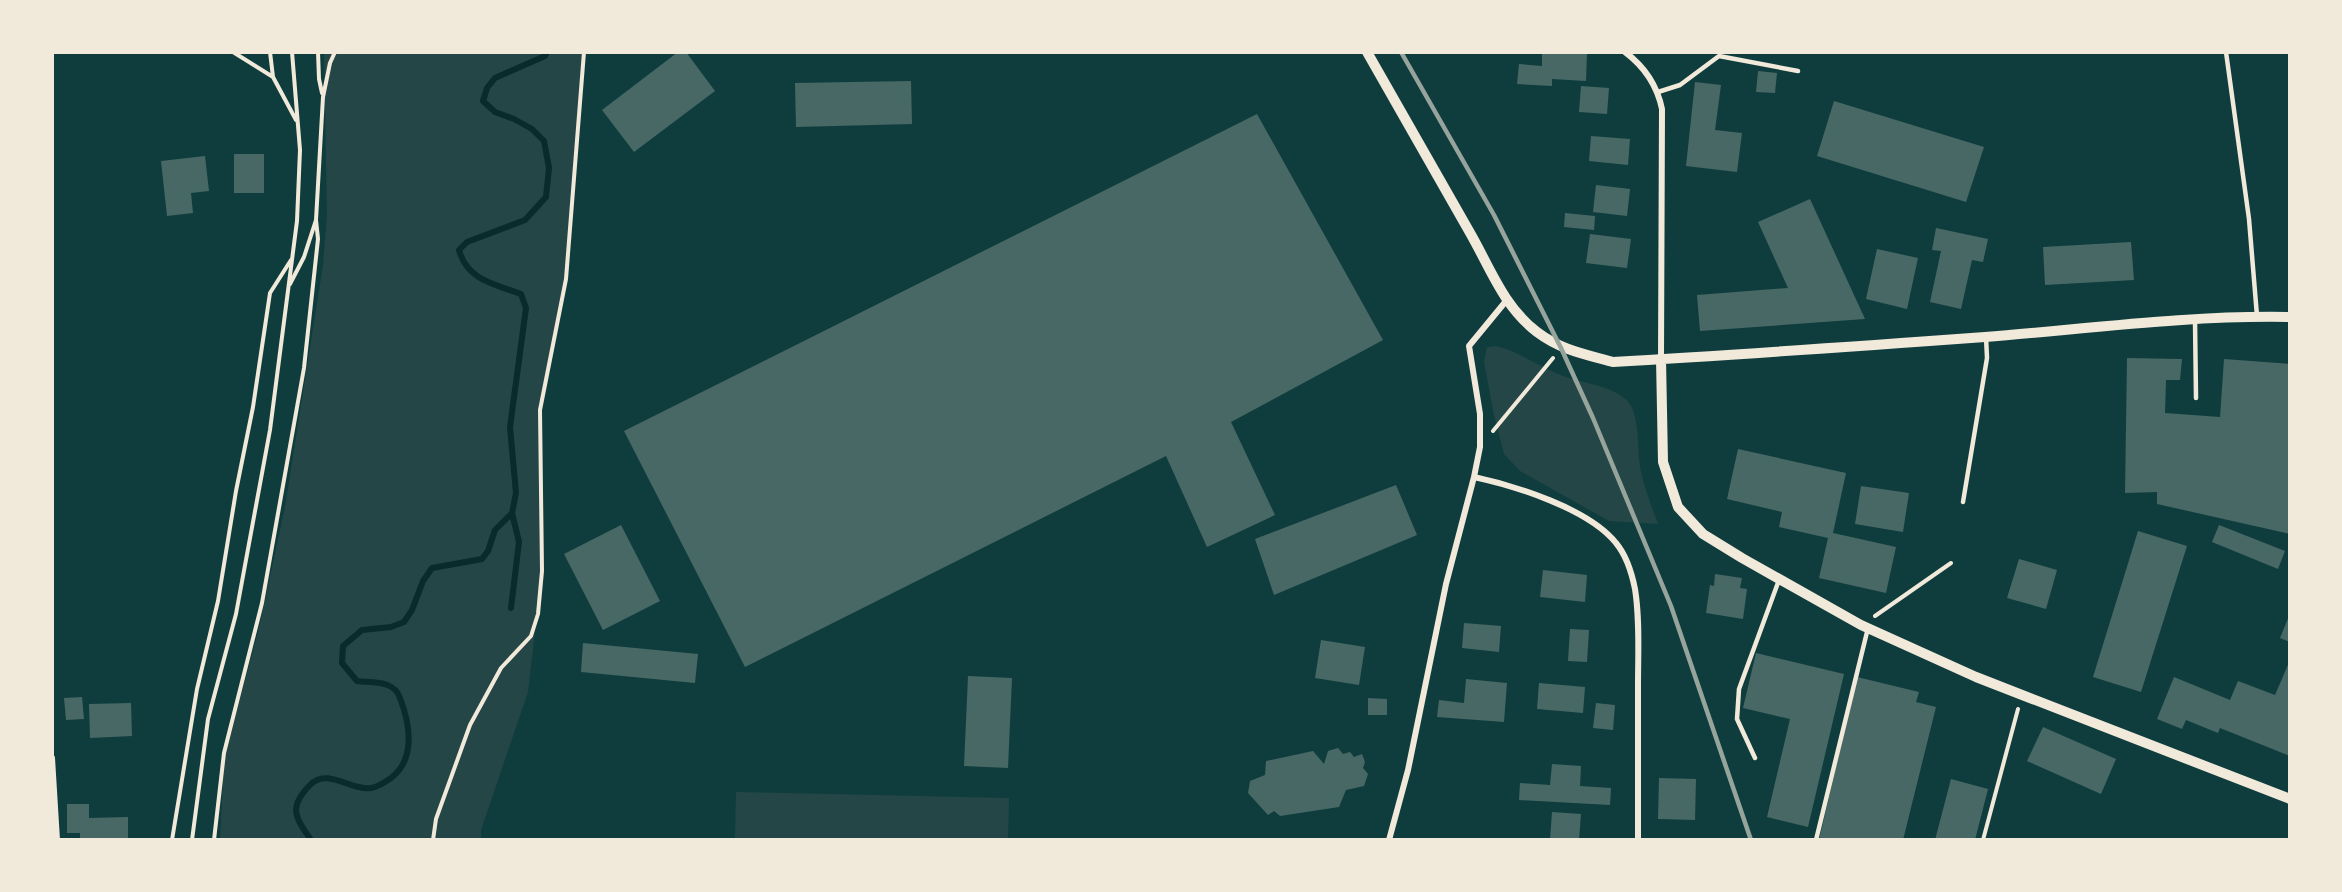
<svg xmlns="http://www.w3.org/2000/svg" width="2342" height="892" font-family="'Roboto Serif',serif">
<style>
.green{fill:#244646}
.lines{fill:none;stroke-linecap:round;stroke-linejoin:round}
.stream{stroke:#0a2a2b;stroke-width:6}
.building{fill:#486865}
.path{stroke:#f1e9da;stroke-width:4}
.service{stroke:#f1e9da;stroke-width:4.5}
.minor{stroke:#f1e9da;stroke-width:6}
.tertiary{stroke:#f1e9da;stroke-width:10}
.rail{stroke:#97a49c;stroke-width:4.5}
</style>
<rect width="100%" height="100%" fill="#0f3d3e"/>
<path class="green" d="M 324,53 L 584,53 L 566,279 L 540,410 L 542,571 L 528,692 L 481,830 L 481,839 L 220,840 L 224,759 L 259,628 L 285,507 L 323,265 L 327,214 Z
M 1496,346 C 1520,352 1540,367 1563,376 C 1582,383 1619,387 1630,404 C 1640,420 1637,452 1641,472 C 1645,490 1652,507 1658,524 L 1609,521 L 1520,471 L 1504,454 L 1494,415 L 1484,362 L 1487,347 Z
M 736,792 L 1009,798 L 1008,839 L 735,839 Z"/>
<g class="lines">
<path class="stream" d="M 511,608 L 519,542 L 512,513
M 311,840 C 295,817 288,807 310,785 C 327,767 351,791 371,788 C 378,787 385,782 391,778 C 416,759 410,724 400,698 C 394,680 373,683 357,681 L 342,663 L 343,646 L 362,630 L 391,627 L 404,622 L 412,610 L 423,581 L 432,568 L 482,559 L 488,551 L 495,530 L 512,513 L 516,493 L 510,427 L 526,308 L 521,294 C 494,284 467,280 459,250 L 467,242 L 525,220 L 546,197 L 549,168 L 544,141 L 532,129 L 514,119 L 495,112 L 483,101 L 487,88 L 495,78 L 545,56 L 547,52"/>
</g>
<path class="building" d="M 678,52 L 686,52 L 715,91 L 634,152 L 602,110 Z
M 1542,52 L 1587,52 L 1586,81 L 1552,79 L 1552,86 L 1517,84 L 1519,64 L 1542,66 Z
M 1758,71 L 1777,73 L 1775,93 L 1756,92 Z
M 911,81 L 912,124 L 796,127 L 795,83 Z
M 1695,82 L 1721,85 L 1715,130 L 1742,133 L 1737,172 L 1686,166 Z
M 1581,86 L 1609,88 L 1607,114 L 1579,112 Z
M 1834,101 L 1984,147 L 1966,202 L 1817,156 Z
M 1257,114 L 1383,340 L 1231,422 L 1275,515 L 1207,547 L 1166,456 L 745,667 L 624,431 Z
M 1591,136 L 1630,139 L 1628,165 L 1589,161 Z
M 234,154 L 264,154 L 264,193 L 234,193 Z
M 205,156 L 209,191 L 191,193 L 193,213 L 167,216 L 161,161 Z
M 1596,185 L 1630,189 L 1627,216 L 1593,212 Z
M 1810,199 L 1865,319 L 1700,331 L 1697,295 L 1788,288 L 1758,222 Z
M 1565,213 L 1595,216 L 1594,230 L 1564,227 Z
M 1936,228 L 1988,239 L 1983,262 L 1972,260 L 1961,309 L 1930,302 L 1941,251 L 1932,250 Z
M 1590,234 L 1631,239 L 1627,268 L 1586,263 Z
M 2131,242 L 2134,280 L 2045,285 L 2043,247 Z
M 1877,249 L 1918,258 L 1907,309 L 1866,299 Z
M 2127,358 L 2182,359 L 2180,380 L 2166,380 L 2165,413 L 2220,417 L 2224,359 L 2290,364 L 2290,534 L 2157,504 L 2157,492 L 2125,493 Z
M 1738,449 L 1846,473 L 1833,533 L 1896,547 L 1886,593 L 1819,578 L 1828,538 L 1779,527 L 1782,512 L 1727,499 Z
M 1396,485 L 1417,535 L 1274,595 L 1255,539 Z
M 1861,486 L 1909,493 L 1903,532 L 1855,524 Z
M 621,525 L 660,601 L 603,630 L 564,554 Z
M 2219,525 L 2285,551 L 2278,569 L 2212,542 Z
M 2138,531 L 2187,546 L 2141,692 L 2093,677 Z
M 2019,559 L 2057,570 L 2046,609 L 2007,598 Z
M 1543,570 L 1587,575 L 1585,602 L 1540,597 Z
M 1715,574 L 1742,578 L 1740,588 L 1747,589 L 1743,619 L 1706,613 L 1710,585 L 1714,586 Z
M 2289,616 L 2290,616 L 2290,642 L 2280,638 Z
M 1464,623 L 1501,626 L 1499,652 L 1462,648 Z
M 1570,629 L 1589,630 L 1587,662 L 1568,661 Z
M 1321,640 L 1365,647 L 1359,685 L 1315,678 Z
M 583,643 L 698,654 L 695,683 L 581,672 Z
M 1756,653 L 1844,674 L 1808,827 L 1767,817 L 1790,719 L 1743,708 Z
M 2290,660 L 2290,756 L 2220,728 L 2218,733 L 2186,720 L 2182,729 L 2157,719 L 2174,677 L 2230,700 L 2238,681 L 2275,695 Z
M 968,676 L 1012,678 L 1008,768 L 964,766 Z
M 1857,677 L 1919,692 L 1916,702 L 1936,707 L 1903,840 L 1819,840 Z
M 1466,679 L 1507,683 L 1504,722 L 1437,717 L 1439,700 L 1464,703 Z
M 1539,683 L 1585,687 L 1583,713 L 1537,709 Z
M 82,697 L 84,719 L 66,720 L 64,698 Z
M 1368,698 L 1387,699 L 1387,715 L 1368,715 Z
M 131,703 L 132,736 L 90,738 L 89,704 Z
M 1596,703 L 1615,705 L 1613,730 L 1593,728 Z
M 2043,727 L 2116,759 L 2101,794 L 2027,761 Z
M 1338,748 L 1343,754 L 1350,752 L 1354,757 L 1362,754 L 1365,762 L 1363,768 L 1368,774 L 1364,786 L 1346,790 L 1339,807 L 1280,816 L 1274,811 L 1268,815 L 1248,793 L 1250,781 L 1265,775 L 1266,761 L 1313,751 L 1324,764 L 1328,751 Z
M 1552,764 L 1581,766 L 1580,786 L 1611,788 L 1610,805 L 1519,800 L 1520,783 L 1550,785 Z
M 1659,778 L 1696,779 L 1695,820 L 1658,819 Z
M 1951,779 L 1988,789 L 1975,840 L 1935,840 Z
M 67,804 L 89,804 L 89,818 L 128,817 L 128,840 L 80,840 L 80,833 L 67,833 Z
M 1552,812 L 1581,814 L 1579,840 L 1550,840 Z"/>
<g class="lines">
<path class="path" d="M 233,52 L 273,77
M 270,52 L 273,77 L 296,120
M 318,52 L 319,79 L 322,93
M 290,284 L 304,257 L 316,220 L 323,97 L 330,63 L 335,52
M 1493,431 L 1553,358
M 1875,616 L 1951,563
M 172,840 L 197,689 L 218,601 L 236,491 L 253,407 L 270,293 L 291,260
M 192,840 L 208,719 L 236,614 L 270,430 L 297,221 L 300,150 L 292,52
M 214,840 L 224,753 L 262,603 L 304,368 L 318,239 L 316,220
M 433,840 L 436,819 L 470,725 L 501,668 L 531,636 L 538,614 L 542,571 L 540,410 L 566,279 L 584,52
M 1983,840 L 2018,709"/>
<path class="service" d="M 2226,52 L 2249,219 L 2257,316
M 1658,92 L 1680,85 L 1719,56 L 1798,71
M 2195,320 L 2196,398
M 1963,502 L 1987,358 L 1986,337
M 1755,758 L 1737,719 L 1739,689 L 1779,580
M 1816,840 L 1868,628"/>
<path class="minor" d="M 1625,52 C 1645,67 1657,85 1662,109 L 1661,359
M 1474,477 C 1516,486 1589,509 1616,543 C 1626,555 1632,574 1635,589 C 1640,620 1638,654 1638,685 C 1638,736 1638,788 1638,840
M 52,758 L 57,840
M 1389,840 L 1408,770 L 1446,584 L 1474,477 L 1480,447 L 1480,414 L 1469,346 L 1506,301"/>
<path class="tertiary" d="M 1367,52 C 1401,112 1435,171 1469,231 C 1490,267 1503,306 1537,332 C 1561,350 1584,354 1613,362 C 1737,355 1861,346 1985,337 C 2086,329 2188,315 2290,317
M 1661,359 L 1663,462 L 1678,507 L 1703,534 L 1742,558 L 1861,625 L 1976,677 L 2290,799"/>
<path class="rail" d="M 1401,52 L 1494,215 L 1561,348 L 1593,418 L 1671,606 L 1751,840"/>
</g>
<rect width="2342" height="892" fill="none" stroke="#f1e9da" stroke-width="108"/>
</svg>
